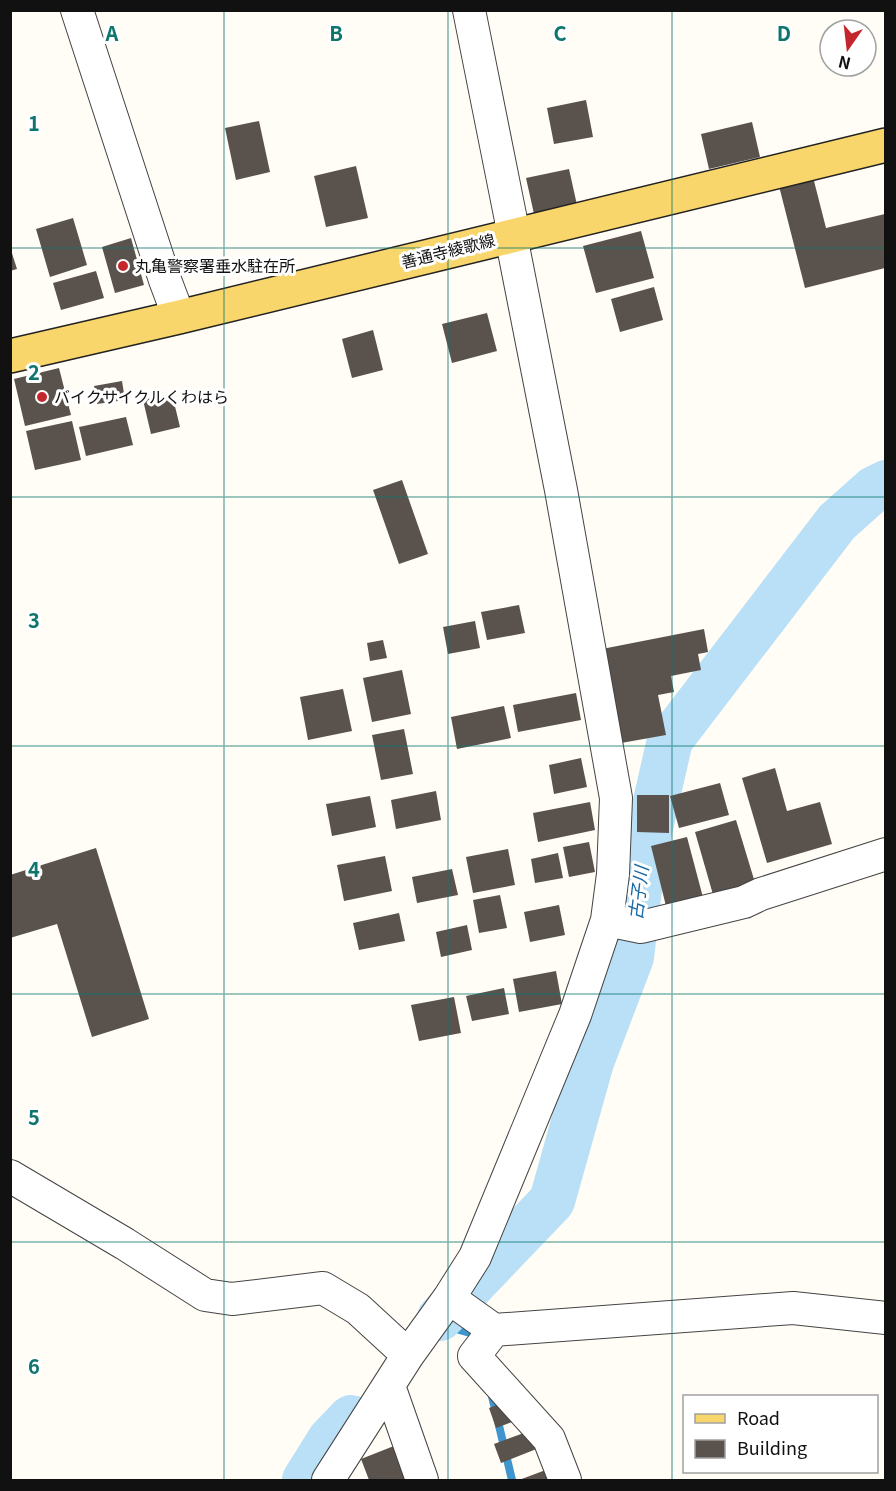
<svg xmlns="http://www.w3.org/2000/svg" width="896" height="1491" font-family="Georgia,'Noto Sans JP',serif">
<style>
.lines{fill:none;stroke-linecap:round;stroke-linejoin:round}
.stream{stroke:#3f96cf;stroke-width:8}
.river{stroke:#b9e0f7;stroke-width:46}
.building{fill:#5a524d}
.minor-casing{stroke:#444;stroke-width:34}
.primary-casing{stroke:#222;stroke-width:36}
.minor{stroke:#fff;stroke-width:32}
.primary{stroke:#f9d66b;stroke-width:33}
.grid{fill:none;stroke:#0f766e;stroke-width:1.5;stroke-opacity:0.55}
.poi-dot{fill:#c4262e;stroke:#fff;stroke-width:2}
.labels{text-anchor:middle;stroke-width:6;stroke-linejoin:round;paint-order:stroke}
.street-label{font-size:16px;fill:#111;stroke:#fff}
.poi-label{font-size:16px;fill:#111;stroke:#fff;text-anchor:start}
.water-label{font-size:18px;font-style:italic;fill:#1768a6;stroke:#fff}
.grid-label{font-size:20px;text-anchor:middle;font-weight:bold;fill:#0f766e;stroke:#fff;stroke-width:6;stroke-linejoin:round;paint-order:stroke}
</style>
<rect width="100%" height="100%" fill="#fffdf5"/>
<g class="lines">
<path class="stream" d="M 438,1324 L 477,1335 L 478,1339
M 491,1392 L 512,1480"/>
<path class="river" d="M 440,1318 L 552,1201 L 591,1062 L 631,957 L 642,863 L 670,740 L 837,522 L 874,489 L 886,483
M 305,1480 L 330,1440 L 351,1418"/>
</g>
<path class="building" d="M 586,100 L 593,137 L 554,144 L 547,108 Z
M 259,121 L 270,172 L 236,180 L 225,128 Z
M 752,122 L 760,157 L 709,169 L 701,134 Z
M 356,166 L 368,218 L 326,227 L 314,176 Z
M 569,169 L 577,205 L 534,214 L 526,178 Z
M 813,177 L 826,228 L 885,214 L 885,268 L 805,288 L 779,186 Z
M 73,218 L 87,265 L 50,277 L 36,229 Z
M 641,231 L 654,278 L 596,293 L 583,246 Z
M 131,238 L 144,285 L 115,293 L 102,247 Z
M 10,247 L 17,269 L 10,271 Z
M 96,271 L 104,298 L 61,310 L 53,283 Z
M 654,287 L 663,320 L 620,332 L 611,299 Z
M 487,313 L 497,351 L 452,363 L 442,324 Z
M 373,330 L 383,370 L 352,378 L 342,339 Z
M 59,368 L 71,415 L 25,426 L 14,379 Z
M 122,381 L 125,400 L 97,404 L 94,386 Z
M 172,394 L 180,427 L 151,434 L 143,400 Z
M 126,417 L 133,445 L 86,456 L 79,427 Z
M 72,421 L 81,460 L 35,470 L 26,431 Z
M 402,480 L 428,554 L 399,564 L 373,490 Z
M 519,605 L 525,633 L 487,640 L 481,612 Z
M 475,621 L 480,648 L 448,654 L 443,627 Z
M 704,629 L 708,652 L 698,654 L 701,670 L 671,676 L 674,692 L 658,695 L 666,735 L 621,743 L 602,649 Z
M 383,640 L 387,658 L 370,661 L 367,643 Z
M 402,670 L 411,714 L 372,722 L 363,678 Z
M 343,689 L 352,731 L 308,740 L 300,697 Z
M 576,693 L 581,720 L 518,732 L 513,705 Z
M 504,706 L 511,738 L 457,749 L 451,717 Z
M 404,729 L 413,774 L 381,780 L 372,735 Z
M 581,758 L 587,787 L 554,794 L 549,765 Z
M 775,768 L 787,811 L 820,802 L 832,844 L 767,863 L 742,778 Z
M 720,783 L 729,815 L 679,828 L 670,796 Z
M 436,791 L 441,820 L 396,829 L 391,800 Z
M 637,795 L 669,795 L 669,833 L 637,832 Z
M 370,796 L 376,827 L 332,836 L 326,804 Z
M 590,802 L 595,830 L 538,842 L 533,813 Z
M 736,820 L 756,886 L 714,898 L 695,832 Z
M 687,837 L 705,905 L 668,914 L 651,846 Z
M 589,842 L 595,872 L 569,877 L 563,847 Z
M 96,848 L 149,1019 L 92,1037 L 57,924 L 10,938 L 10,875 Z
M 508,849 L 515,885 L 473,893 L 466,857 Z
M 558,853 L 563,878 L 535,883 L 531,859 Z
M 385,856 L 392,891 L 344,901 L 337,865 Z
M 452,869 L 458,895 L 417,903 L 412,877 Z
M 500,895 L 507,928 L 479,933 L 473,900 Z
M 559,905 L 565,935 L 530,942 L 524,912 Z
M 399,913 L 405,941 L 359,950 L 353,923 Z
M 467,925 L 472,950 L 441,957 L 436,932 Z
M 556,971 L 562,1004 L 519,1012 L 513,979 Z
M 504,988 L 509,1014 L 472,1021 L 466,996 Z
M 454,997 L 461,1033 L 419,1041 L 411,1005 Z
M 512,1399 L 520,1419 L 496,1428 L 489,1408 Z
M 532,1430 L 539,1448 L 501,1463 L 494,1444 Z
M 404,1442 L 413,1480 L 369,1480 L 361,1459 Z
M 551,1468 L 555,1480 L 519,1480 Z"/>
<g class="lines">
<g class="minor-casing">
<path id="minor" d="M 77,10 L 165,280 L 179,317
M 607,920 L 641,927 L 744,902 L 761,894 L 886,854
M 10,1176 L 125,1244 L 205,1295 L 232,1299 L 323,1288 L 358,1309 L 408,1355
M 449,1298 L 494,1330 L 793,1308 L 886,1318
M 494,1330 L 474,1356 L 549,1439 L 565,1480
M 389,1386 L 422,1480
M 328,1480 L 408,1355 L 449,1298 L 475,1257 L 575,1015 L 607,920 L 613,874 L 616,798 L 561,490 L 511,236 L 511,220 L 469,10"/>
</g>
<g class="primary-casing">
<path id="primary" d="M 10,356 L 179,317 L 886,145"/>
</g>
<use href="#minor" class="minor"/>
<use href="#primary" class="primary"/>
</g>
<path class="grid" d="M 224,10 L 224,1480M 448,10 L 448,1480M 672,10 L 672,1480M 10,248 L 886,248M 10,497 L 886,497M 10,746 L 886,746M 10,994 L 886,994M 10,1242 L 886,1242"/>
<g class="poi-dot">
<circle cx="123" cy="266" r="6"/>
<circle cx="42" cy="397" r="6"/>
</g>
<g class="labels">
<g class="street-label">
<text transform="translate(448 251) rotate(-14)" y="6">善通寺綾歌線</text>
</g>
<g class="poi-label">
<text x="135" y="272">丸亀警察署垂水駐在所</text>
<text x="54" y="403">バイクサイクルくわはら</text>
</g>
<g class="water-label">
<text transform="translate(639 893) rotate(-83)" y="6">古子川</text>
</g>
</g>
<g class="grid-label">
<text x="112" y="41">A</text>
<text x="336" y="41">B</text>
<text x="560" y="41">C</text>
<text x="784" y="41">D</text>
<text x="34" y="131">1</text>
<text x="34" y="380">2</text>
<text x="34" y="628">3</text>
<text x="34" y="877">4</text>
<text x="34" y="1125">5</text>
<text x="34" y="1374">6</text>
</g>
<rect width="896" height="1491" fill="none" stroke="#111111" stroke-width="24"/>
<rect x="683" y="1395" width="195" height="78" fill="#ffffff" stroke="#a0a0a0" stroke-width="1.5"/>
<rect x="695" y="1414" width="30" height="9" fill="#f9d66b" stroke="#a0a0a0" stroke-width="1.5"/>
<text x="737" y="1425" font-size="18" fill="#111111">Road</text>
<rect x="695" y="1440" width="30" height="18" fill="#5a524d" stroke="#a0a0a0" stroke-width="1.5"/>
<text x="737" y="1455" font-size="18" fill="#111111">Building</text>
<g transform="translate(848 48) rotate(194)"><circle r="28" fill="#ffffff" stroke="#a0a0a0" stroke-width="1.5"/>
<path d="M0-4.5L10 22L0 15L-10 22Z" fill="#c4262e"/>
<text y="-9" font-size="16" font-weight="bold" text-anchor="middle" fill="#111111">N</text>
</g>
</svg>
